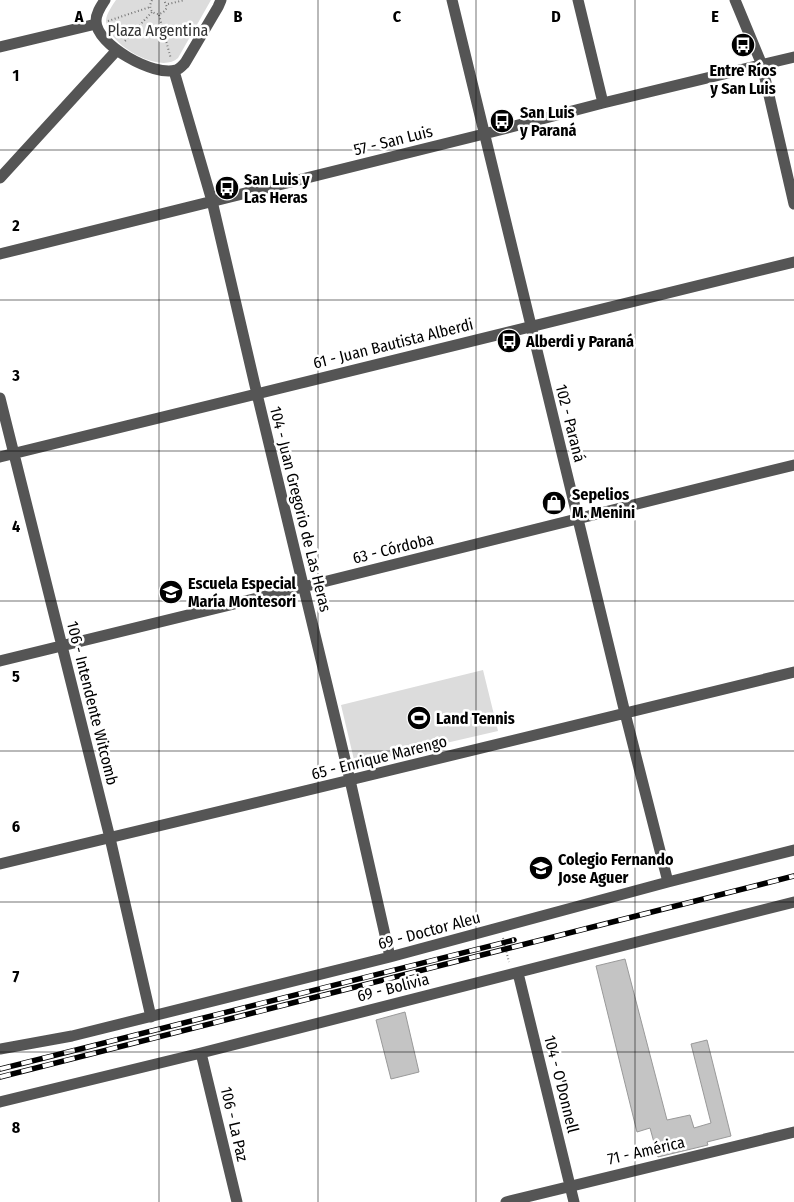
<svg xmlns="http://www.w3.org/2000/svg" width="794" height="1202" font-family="'Fira Sans Condensed',sans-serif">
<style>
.green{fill:#dcdcdc}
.building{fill:#c4c4c4;stroke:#999}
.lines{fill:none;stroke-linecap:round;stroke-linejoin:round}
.path{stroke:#777;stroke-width:2;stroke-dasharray:1 2.5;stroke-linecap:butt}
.minor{stroke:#555;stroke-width:11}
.rail-casing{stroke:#000;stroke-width:5.5}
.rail{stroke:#fff;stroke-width:4;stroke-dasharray:11;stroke-linecap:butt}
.grid{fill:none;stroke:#000;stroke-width:1;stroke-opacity:0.55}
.labels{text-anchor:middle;stroke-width:5;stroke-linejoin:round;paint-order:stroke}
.park-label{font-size:16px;fill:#333;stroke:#fff}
.poi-label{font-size:16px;font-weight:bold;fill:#000;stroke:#fff;text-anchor:start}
.street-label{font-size:16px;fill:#000;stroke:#fff}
.grid-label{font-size:16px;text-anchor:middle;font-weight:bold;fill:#000;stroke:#fff;stroke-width:5;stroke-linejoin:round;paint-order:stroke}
</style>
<rect width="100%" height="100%" fill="#fff"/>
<path class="green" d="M 116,0 L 211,0 L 178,58 C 160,75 107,44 106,21 C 106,14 112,6 116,0 Z
M 483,670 L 498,731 L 355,764 L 341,705 Z"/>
<path class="building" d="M 625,959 L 667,1120 L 690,1115 L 694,1128 L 711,1123 L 691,1044 L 707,1040 L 731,1136 L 707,1142 L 708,1145 L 658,1157 L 650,1128 L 637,1132 L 596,966 Z
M 405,1012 L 419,1072 L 391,1079 L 376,1020 Z"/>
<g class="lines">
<path class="path" d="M 152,0 C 145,13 161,20 167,7 L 164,0
M 168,4 L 185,0
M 159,15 L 171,59
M 108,21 L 150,7
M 125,41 L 152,12
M 503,938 L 509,962"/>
<path class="minor" d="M 105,0 C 101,6 96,13 96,21 C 96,45 154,77 176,70 C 180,69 182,66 185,63 L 218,7 L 221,0
M 452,0 L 625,713 L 668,882
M 578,0 L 603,103
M 735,0 L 762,65 L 794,204
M 0,47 L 96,24
M 174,71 L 212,201 L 257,394 L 350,780 L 390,957
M 0,178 L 117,50
M 0,254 L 484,134 L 603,103 L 794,57
M 0,398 L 110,838 L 151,1017
M 0,457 L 794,262
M 0,661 L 303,587 L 794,465
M 0,864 L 350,780 L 794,672
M 518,973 L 574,1202
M 0,1049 L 72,1036 L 390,957 L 668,882 L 794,850
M 201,1053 L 237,1202
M 0,1102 L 201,1053 L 794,902
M 506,1202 L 794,1132"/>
<g class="rail-casing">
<path id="rail" d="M 0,1069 L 514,940
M 0,1077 L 794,876"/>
</g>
<use href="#rail" class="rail"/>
</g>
<path class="grid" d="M 159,0 L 159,1202M 318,0 L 318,1202M 476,0 L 476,1202M 635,0 L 635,1202M 0,150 L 794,150M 0,300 L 794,300M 0,451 L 794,451M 0,601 L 794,601M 0,751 L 794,751M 0,902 L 794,902M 0,1052 L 794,1052"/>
<defs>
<g id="bus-disc" transform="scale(1.25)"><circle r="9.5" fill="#000" stroke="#fff"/><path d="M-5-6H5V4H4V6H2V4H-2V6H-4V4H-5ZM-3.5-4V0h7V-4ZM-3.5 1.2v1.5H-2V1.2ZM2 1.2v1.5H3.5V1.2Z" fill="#fff"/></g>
<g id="shop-disc" transform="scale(1.25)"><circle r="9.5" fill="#000" stroke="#fff"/><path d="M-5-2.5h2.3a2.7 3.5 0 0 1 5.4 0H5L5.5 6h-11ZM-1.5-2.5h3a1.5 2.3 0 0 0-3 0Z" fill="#fff"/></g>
<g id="school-disc" transform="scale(1.25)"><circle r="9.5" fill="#000" stroke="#fff"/><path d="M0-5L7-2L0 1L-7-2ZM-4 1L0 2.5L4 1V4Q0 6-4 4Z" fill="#fff"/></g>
<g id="stadium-disc" transform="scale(1.25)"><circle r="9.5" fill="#000" stroke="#fff"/><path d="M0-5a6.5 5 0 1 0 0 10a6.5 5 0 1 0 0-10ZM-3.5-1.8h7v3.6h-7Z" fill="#fff"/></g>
</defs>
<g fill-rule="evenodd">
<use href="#bus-disc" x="743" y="45"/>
<use href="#bus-disc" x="502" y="121"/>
<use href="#bus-disc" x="227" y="188"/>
<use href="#bus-disc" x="509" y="341"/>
<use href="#shop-disc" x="554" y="503"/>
<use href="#school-disc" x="171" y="592"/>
<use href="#stadium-disc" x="419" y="718"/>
<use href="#school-disc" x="541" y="868"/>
</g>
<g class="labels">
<g class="park-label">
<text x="158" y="36">Plaza Argentina</text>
</g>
<g class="poi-label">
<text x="743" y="76" text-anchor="middle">Entre Ríos<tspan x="743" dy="18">y San Luis</tspan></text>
<text x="520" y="118">San Luis<tspan x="520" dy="18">y Paraná</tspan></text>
<text x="244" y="185">San Luis y<tspan x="244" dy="18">Las Heras</tspan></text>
<text x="526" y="347">Alberdi y Paraná</text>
<text x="572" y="500">Sepelios<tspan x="572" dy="18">M. Menini</tspan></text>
<text x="188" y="589">Escuela Especial<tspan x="188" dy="18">María Montesori</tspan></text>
<text x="436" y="724">Land Tennis</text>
<text x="558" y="865">Colegio Fernando<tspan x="558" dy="18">Jose Aguer</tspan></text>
</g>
<g class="street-label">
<text transform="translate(393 140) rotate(-14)" y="6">57 - San Luis</text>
<text transform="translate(393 343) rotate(-14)" y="6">61 - Juan Bautista Alberdi</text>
<text transform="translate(571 423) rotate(76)" y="6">102 - Paraná</text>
<text transform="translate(301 509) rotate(76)" y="6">104 - Juan Gregorio de Las Heras</text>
<text transform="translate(393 548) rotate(-14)" y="6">63 - Córdoba</text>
<text transform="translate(93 703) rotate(76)" y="6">106 - Intendente Witcomb</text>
<text transform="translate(379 757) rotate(-14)" y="6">65 - Enrique Marengo</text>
<text transform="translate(429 930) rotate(-15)" y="6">69 - Doctor Aleu</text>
<text transform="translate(393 987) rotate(-14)" y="6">69 - Bolivia</text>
<text transform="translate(562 1084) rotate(76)" y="6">104 - O'Donnell</text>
<text transform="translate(235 1124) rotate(77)" y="6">106 - La Paz</text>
<text transform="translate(646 1150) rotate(-13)" y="6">71 - América</text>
</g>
</g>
<g class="grid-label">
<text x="79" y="22">A</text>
<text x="238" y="22">B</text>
<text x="397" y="22">C</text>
<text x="556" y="22">D</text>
<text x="715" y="22">E</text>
<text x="16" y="81">1</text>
<text x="16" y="231">2</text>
<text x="16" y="381">3</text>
<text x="16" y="532">4</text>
<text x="16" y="682">5</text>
<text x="16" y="832">6</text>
<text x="16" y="982">7</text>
<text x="16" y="1133">8</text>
</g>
</svg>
